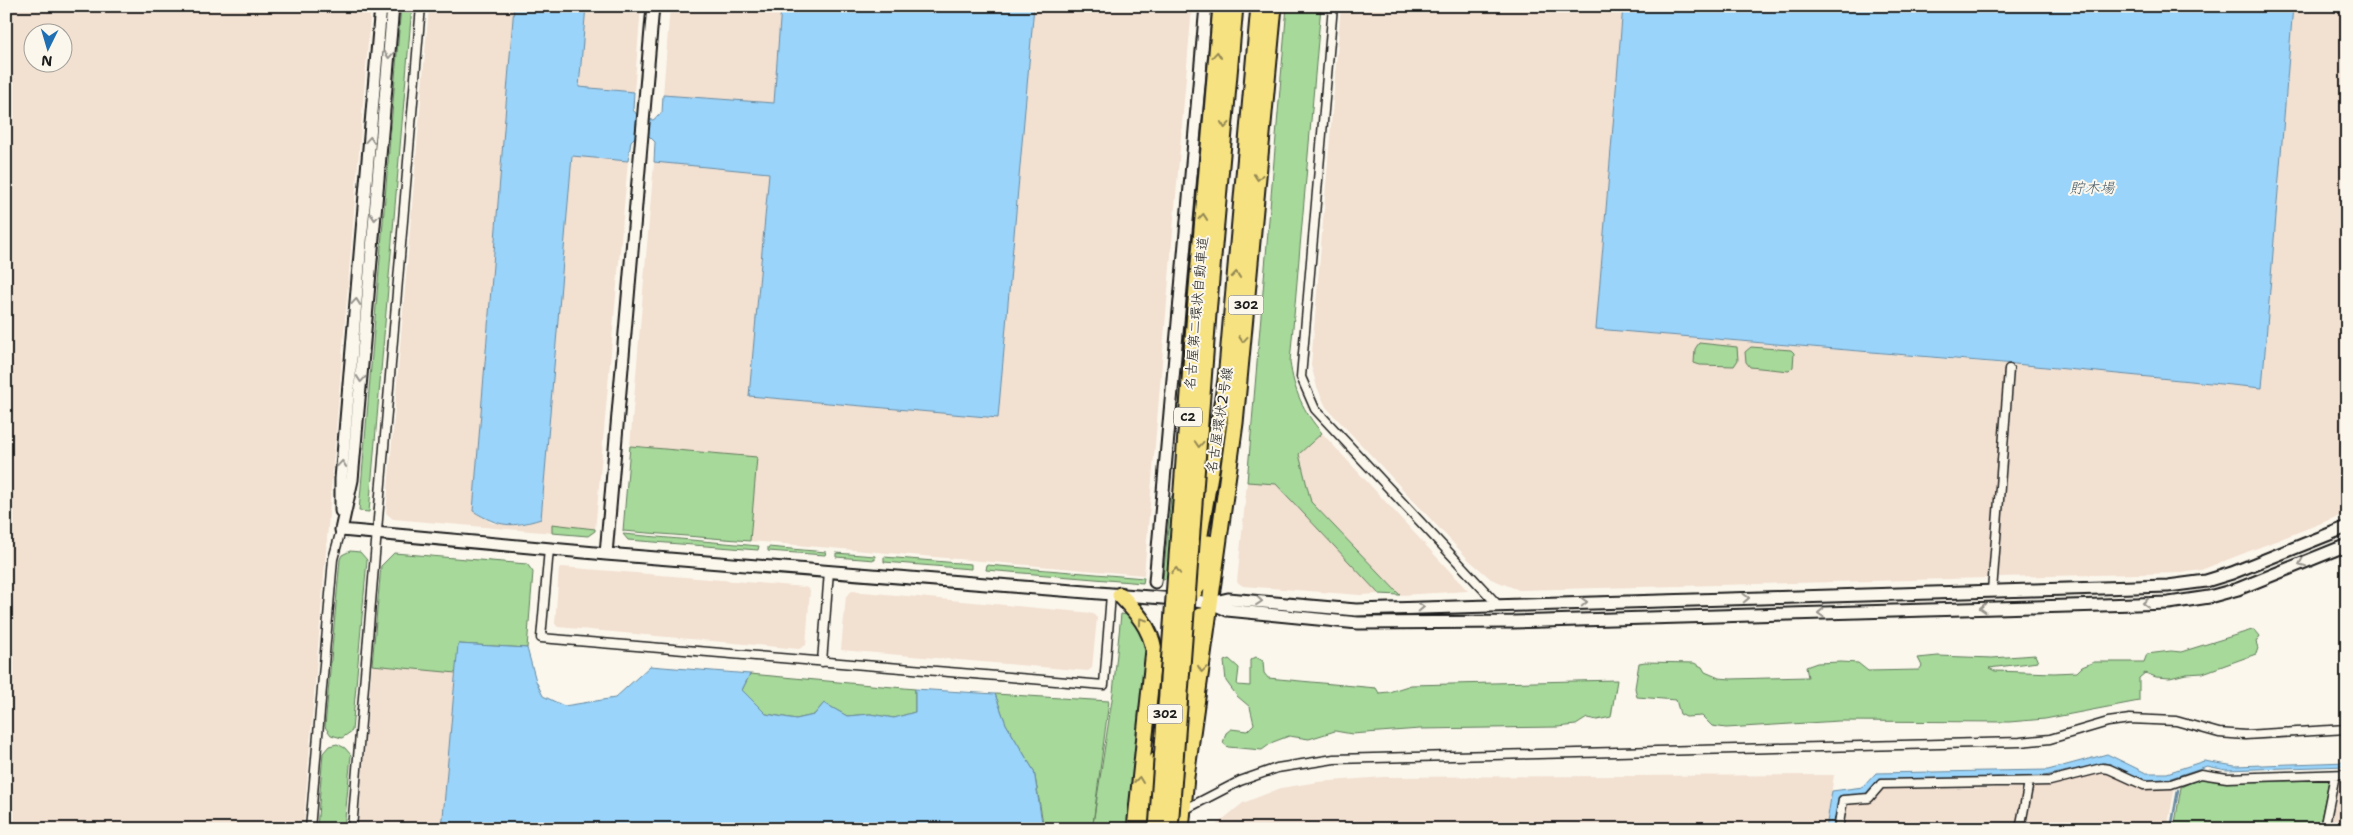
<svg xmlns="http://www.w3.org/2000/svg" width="2353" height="835" font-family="'Shantell Sans','Klee One',sans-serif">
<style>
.built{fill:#f2e0d1;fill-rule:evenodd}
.green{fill:#a6d99a;stroke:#617a5b}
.water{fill:#9ad4fa;stroke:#688aa1}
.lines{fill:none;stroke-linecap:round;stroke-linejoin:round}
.stream{stroke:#688aa1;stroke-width:2.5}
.street-casing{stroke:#1c1c1c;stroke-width:11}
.secondary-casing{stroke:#1c1c1c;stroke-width:15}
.highway-casing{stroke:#1c1c1c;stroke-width:19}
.street{stroke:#fbf7ec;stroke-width:8}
.secondary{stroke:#fbf7ec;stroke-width:11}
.highway{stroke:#f7e281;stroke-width:15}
.highway-bridge-casing{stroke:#1c1c1c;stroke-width:19;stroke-linecap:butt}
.highway-bridge{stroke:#f7e281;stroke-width:15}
.oneway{stroke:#97948e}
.oneway2{stroke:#948954}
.labels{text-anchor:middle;stroke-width:4;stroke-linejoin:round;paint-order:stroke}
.shield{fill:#fbf7ec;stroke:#5f5e5a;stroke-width:1}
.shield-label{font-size:12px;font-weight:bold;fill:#1c1c1c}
.street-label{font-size:14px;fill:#1c1c1c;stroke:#fbf7ec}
.water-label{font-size:15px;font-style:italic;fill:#485c6a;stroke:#fbf7ec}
</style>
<rect width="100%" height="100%" fill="#fbf7ec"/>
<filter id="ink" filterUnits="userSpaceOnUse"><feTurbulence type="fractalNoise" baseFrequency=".02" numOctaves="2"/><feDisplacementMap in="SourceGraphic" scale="10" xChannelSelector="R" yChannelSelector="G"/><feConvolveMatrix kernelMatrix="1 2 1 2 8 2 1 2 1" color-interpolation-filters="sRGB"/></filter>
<g filter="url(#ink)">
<path class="built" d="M 6,6 L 371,6 L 303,829 L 6,829 ZM 32,32 L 62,32 L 62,62 L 32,62 Z
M 429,6 L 514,6 L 473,511 L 492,523 L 520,525 L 541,519 L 572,155 L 628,161 L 595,531 L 588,536 L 393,519 L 386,513 Z
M 586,6 L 641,6 L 634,92 L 579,87 Z
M 670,6 L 781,6 L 774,103 L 663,95 Z
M 1034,6 L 1192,6 L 1144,575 L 750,541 L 756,458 L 630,446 L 654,162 L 769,172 L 749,396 L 998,418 Z
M 1341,6 L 1623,6 L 1596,329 L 2005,364 L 1987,578 L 1519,590 L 1491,579 L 1469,560 L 1326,407 L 1317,387 L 1311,365 Z
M 2293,6 L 2347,6 L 2347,513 L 2201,570 L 2182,573 L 1998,577 L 2015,364 L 2262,388 Z
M 1322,433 L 1468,591 L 1400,595 L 1311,502 L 1299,453 Z
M 1247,482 L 1276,484 L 1379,594 L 1360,595 L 1243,586 L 1237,582 Z
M 562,567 L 805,587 L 810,590 L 806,645 L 799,649 L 558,627 L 555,624 L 559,569 Z
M 852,591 L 1092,613 L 1097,618 L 1092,668 L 1088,671 L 841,650 L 846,596 Z
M 372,665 L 456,673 L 442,829 L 358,829 Z
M 2106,772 L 2145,789 L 2175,787 L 2167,829 L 2024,829 L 2031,790 L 2036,785 L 2052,785 Z
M 1834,775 L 1826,829 L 1211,829 L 1243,803 L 1281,788 L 1318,782 L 1384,777 Z
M 2340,778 L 2347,778 L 2347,829 L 2326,829 L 2336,782 Z
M 2020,788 L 2022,791 L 2015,829 L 1840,829 L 1846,804 L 1871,802 L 1883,789 Z"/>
<path class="green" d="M 401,6 L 412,6 L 369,512 L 359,511 Z
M 1287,6 L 1321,6 L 1290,362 C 1294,391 1303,411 1322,433 L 1299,454 L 1311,502 L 1400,595 L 1379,594 L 1276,484 L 1247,482 Z
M 1699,343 L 1737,347 L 1738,360 L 1734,366 L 1700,365 L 1694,363 L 1695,349 Z
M 1751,347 L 1791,350 L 1794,353 L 1793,367 L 1789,371 L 1750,367 L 1746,362 L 1745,352 Z
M 630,446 L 757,457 L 750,541 L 623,531 Z
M 1175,492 L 1171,578 L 1163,579 L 1171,497 Z
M 552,524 L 595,529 L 595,531 L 588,536 L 552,533 Z
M 623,534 L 759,546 L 758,550 L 628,540 Z
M 768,547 L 826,552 L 825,555 L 768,551 Z
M 350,551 L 360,552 L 367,560 L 352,731 L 342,738 L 331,735 L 325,727 L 340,559 L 342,555 Z
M 394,553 L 527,564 L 533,572 L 527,648 L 459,644 L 456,673 L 372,665 L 381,566 Z
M 836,553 L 875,556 L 875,560 L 836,557 Z
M 884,557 L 971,564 L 971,569 L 884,562 Z
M 987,565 L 1144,578 L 1143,583 L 986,570 Z
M 1121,614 L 1130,615 L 1153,641 L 1144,829 L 1044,829 L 1034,771 L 1006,724 L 995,694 L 1109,701 L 1093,824 L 1113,693 Z
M 2252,630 L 2255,630 L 2260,636 L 2256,642 L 2258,648 L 2256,654 L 2203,673 L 2186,674 L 2170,678 L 2156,677 L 2145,673 L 2139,678 L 2139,701 L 2045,719 L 2009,722 L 1839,721 L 1726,728 L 1712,726 L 1702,716 L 1686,717 L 1680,714 L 1676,700 L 1637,697 L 1635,688 L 1639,663 L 1645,662 L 1694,663 L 1702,667 L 1705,672 L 1719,678 L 1731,679 L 1808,677 L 1806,667 L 1817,663 L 1841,662 L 1858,663 L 1868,671 L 1919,670 L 1922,666 L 1918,658 L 1938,656 L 1992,658 L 2035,655 L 2038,662 L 1989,668 L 1995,671 L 2054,673 L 2077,672 L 2082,667 L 2094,662 L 2144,662 L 2147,654 L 2171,651 L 2181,652 Z
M 1256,657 L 1263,661 L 1264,673 L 1268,678 L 1376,688 L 1379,693 L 1389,692 L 1411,685 L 1617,680 L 1611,717 L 1597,720 L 1587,718 L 1576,725 L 1558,727 L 1420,729 L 1352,734 L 1335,731 L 1309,739 L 1289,736 L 1273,742 L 1262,750 L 1228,747 L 1223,743 L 1226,733 L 1231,729 L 1247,731 L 1254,724 L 1250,707 L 1237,696 L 1226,681 L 1224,661 L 1229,659 L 1239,668 L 1237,685 L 1250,686 L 1250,660 Z
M 750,674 L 915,689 L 915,712 L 894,718 L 870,714 L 847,716 L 824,703 L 814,715 L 796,719 L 766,714 L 742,690 Z
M 337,744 L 345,748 L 351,755 L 344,829 L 317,829 L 323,753 L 329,746 Z
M 2203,777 L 2223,782 L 2329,780 L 2319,829 L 2174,829 L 2181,787 Z"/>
<path class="water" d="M 514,6 L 586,6 L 579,87 L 634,92 L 633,110 L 640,118 L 653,120 L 662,113 L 663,95 L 774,103 L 781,6 L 1034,6 L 998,418 L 749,396 L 769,173 L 654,162 L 655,142 L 649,136 L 637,135 L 631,141 L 628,161 L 572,156 L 541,519 C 512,528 499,527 473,511 Z
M 1623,6 L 2293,6 L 2262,388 L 2015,364 L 1596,329 Z
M 458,644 L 527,648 L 536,681 L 543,696 L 564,706 L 615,698 L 650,666 L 750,674 L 742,690 L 766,714 L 796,719 L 814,715 L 824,703 L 847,716 L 870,714 L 894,718 L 915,712 L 915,689 L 995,694 L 1006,724 L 1034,771 L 1043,829 L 442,829 Z
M 2107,754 L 2146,773 L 2167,773 L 2204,761 L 2235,766 L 2347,762 L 2347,766 L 2226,770 L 2207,766 L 2168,779 L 2150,780 L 2138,778 L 2105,763 L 2040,777 L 1878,780 L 1865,794 L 1839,796 L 1833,829 L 1826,829 L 1832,791 L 1863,787 L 1876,773 L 2048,770 Z"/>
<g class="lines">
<path class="stream" d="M 2171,829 L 2178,790"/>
<g class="street-casing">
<path id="street" d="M 1333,6 L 1301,377 L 1315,409 L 1497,604
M 549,549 L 541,638 L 1104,685 L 1111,594
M 1992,591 L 2009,369
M 822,662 L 829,571
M 1182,811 L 1240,781 L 1277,768 L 1334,759 L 2020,742 L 2050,739 L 2108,722 L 2130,719 L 2176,721 L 2219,733 L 2245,735 L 2347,729
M 310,829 L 333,559 L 341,530
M 352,829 L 421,6
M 1838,829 L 1843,800 L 1869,798 L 1881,784 L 2050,781 L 2102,768 L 2109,769 L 2144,785 L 2171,784 L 2201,774 L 2227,778 L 2347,774
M 2020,829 L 2029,782
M 2324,829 L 2335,775"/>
</g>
<g class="secondary-casing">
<path id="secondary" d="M 341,511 L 341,479 L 381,6
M 341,530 L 606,554 L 1188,600 L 1211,603 L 1227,610 L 1358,623 L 1513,622 L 2169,603 L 2209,597 L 2238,589 L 2347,545
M 341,530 L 352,480 L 393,6
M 606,554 L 653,6
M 1155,582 L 1206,6
M 1211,603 L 1228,599 L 1356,610 L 2168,586 L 2206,581 L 2232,573 L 2347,527"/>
</g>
<g class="highway-casing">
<path id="highway" d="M 1196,558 L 1226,380 L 1259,6
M 1120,595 C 1136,612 1150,626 1154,650 L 1135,829
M 1188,600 L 1200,583 L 1209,543
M 1186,694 L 1201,616
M 1148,829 L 1157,760
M 1181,829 L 1186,777 L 1235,423 L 1274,6"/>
</g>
<use href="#street" class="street"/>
<use href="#secondary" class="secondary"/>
<use href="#highway" class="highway"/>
<g class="highway-bridge-casing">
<path id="highway-bridge" d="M 1157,829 L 1195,312 L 1221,6
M 1170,829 L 1208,314 L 1235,6"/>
</g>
<use href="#highway-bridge" class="highway-bridge"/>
</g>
<defs><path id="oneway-chevron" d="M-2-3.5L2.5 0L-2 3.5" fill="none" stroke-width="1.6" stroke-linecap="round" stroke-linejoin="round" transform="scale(1.25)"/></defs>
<g class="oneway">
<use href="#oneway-chevron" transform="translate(389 55) rotate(95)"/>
<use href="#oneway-chevron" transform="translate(370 140) rotate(-85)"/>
<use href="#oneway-chevron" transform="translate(375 217) rotate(95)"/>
<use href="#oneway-chevron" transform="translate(356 302) rotate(-85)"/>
<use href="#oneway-chevron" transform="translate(361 379) rotate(95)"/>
<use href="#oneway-chevron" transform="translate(342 464) rotate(-85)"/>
<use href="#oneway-chevron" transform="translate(2302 563) rotate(158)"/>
<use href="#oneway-chevron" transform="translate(1746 598) rotate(-2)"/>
<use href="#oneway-chevron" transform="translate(1259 601) rotate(5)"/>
<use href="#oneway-chevron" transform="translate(1584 602) rotate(-2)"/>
<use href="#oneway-chevron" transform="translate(2146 603) rotate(178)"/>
<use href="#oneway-chevron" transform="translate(1421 607) rotate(-2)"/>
<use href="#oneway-chevron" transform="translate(1983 608) rotate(178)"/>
<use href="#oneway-chevron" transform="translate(1821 613) rotate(178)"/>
</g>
<g class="oneway2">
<use href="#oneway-chevron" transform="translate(1217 55) rotate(-85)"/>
<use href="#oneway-chevron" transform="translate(1225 125) rotate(95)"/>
<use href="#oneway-chevron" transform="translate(1258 177) rotate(95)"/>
<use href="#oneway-chevron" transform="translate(1203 217) rotate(-85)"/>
<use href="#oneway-chevron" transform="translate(1236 275) rotate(-85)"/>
<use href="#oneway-chevron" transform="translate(1243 339) rotate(95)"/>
<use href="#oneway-chevron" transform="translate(1199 444) rotate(94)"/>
<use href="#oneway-chevron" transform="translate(1176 571) rotate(-86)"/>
<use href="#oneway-chevron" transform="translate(1142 621) rotate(-125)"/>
<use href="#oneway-chevron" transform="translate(1202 669) rotate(98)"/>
<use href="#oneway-chevron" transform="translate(1139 780) rotate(-83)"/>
</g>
</g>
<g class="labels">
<g class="shield">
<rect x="1228.5" y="295.5" width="35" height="19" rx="4"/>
<rect x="1174" y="407.5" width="28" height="19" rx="4"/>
<rect x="1147.5" y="704.5" width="35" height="19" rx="4"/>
</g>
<g class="shield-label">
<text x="1246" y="309">302</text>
<text x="1188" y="421">C2</text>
<text x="1165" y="718">302</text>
</g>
<g class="street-label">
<text transform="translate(1196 313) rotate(-85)" y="5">名古屋第二環状自動車道</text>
<text transform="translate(1219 420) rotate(-81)" y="5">名古屋環状2号線</text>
</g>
<g class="water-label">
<text x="2092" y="193">貯木場</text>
</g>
</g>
<rect width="2353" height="835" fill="none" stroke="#fbf7ec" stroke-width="25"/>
<rect x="12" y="12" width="2328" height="810" fill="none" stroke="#1c1c1c" stroke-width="2" filter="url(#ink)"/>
<g transform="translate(48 48) rotate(185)"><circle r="24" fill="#fbf7ec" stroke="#a29f99"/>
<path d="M0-4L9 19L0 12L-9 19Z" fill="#1f6fb2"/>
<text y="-8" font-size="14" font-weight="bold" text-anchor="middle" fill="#1c1c1c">N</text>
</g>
</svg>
